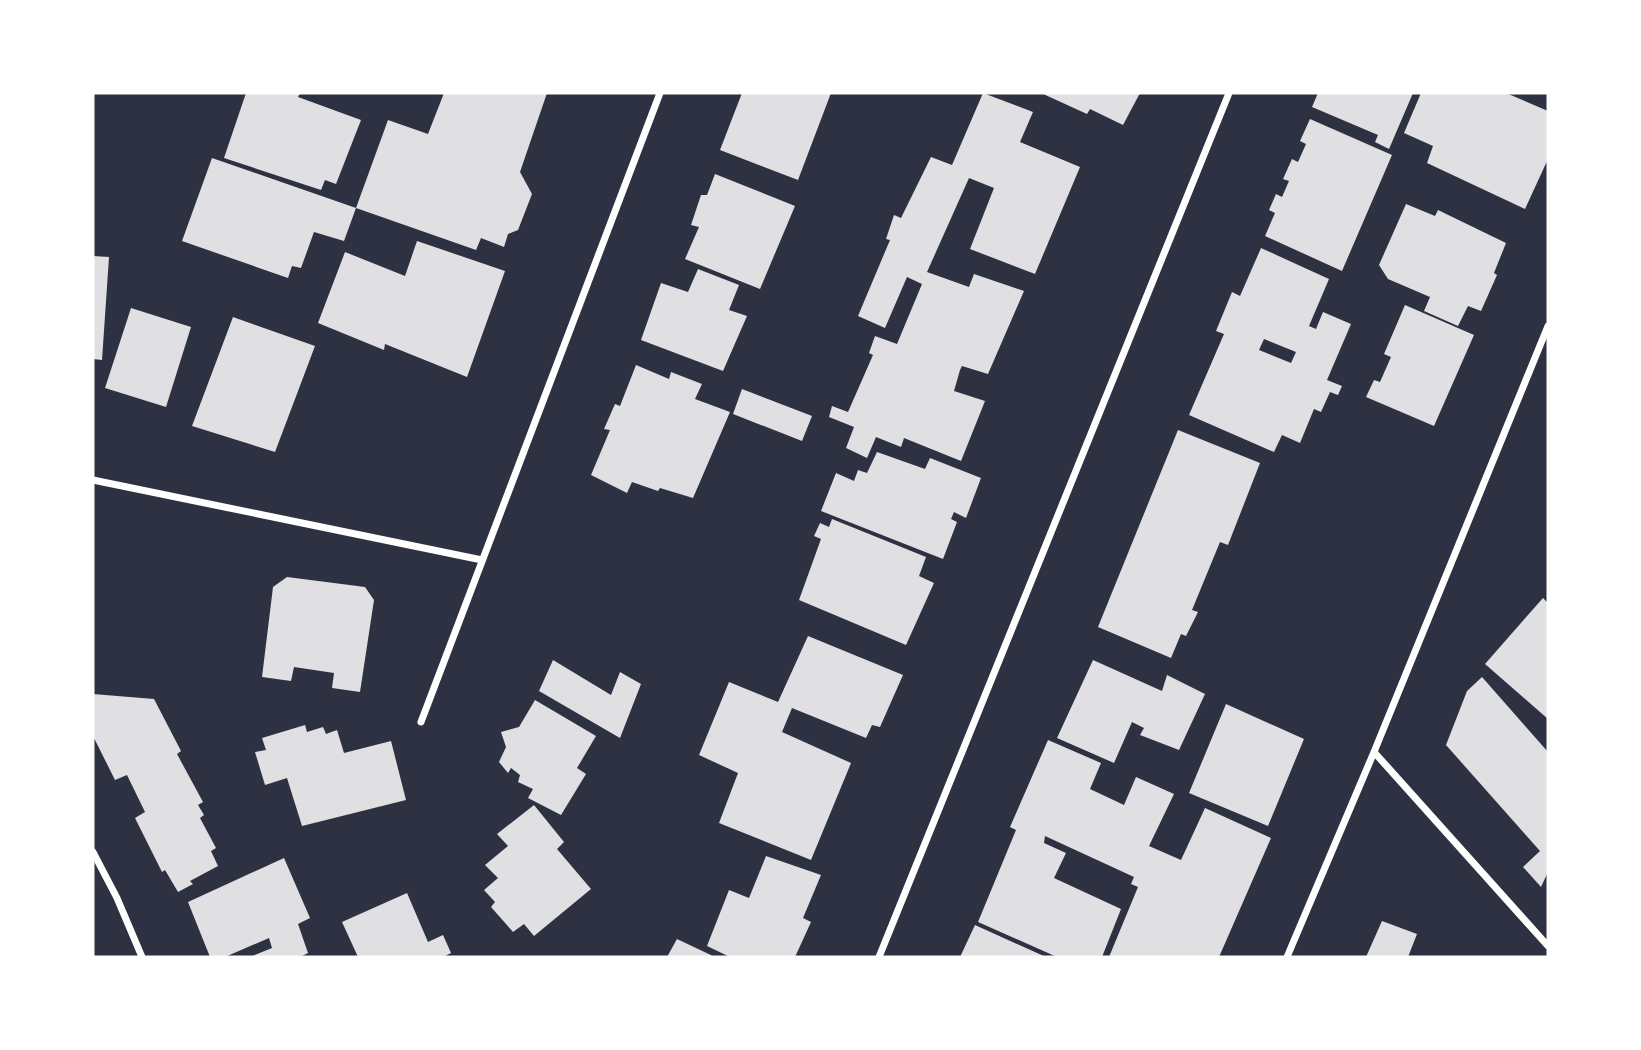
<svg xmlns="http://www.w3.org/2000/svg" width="1641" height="1050" font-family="'Golos Text',sans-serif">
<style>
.building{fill:#e0e0e3;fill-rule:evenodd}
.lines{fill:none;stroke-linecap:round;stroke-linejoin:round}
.minor{stroke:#fff;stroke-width:7}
</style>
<rect width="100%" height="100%" fill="#2d3142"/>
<path class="building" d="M 246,93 L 300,93 L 298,97 L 361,120 L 336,184 L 325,180 L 321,190 L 224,158 Z
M 444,93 L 547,93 L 520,172 L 532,194 L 518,230 L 508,234 L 504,247 L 481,238 L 476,250 L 356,208 L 388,120 L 428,134 Z
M 742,93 L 831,93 L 798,180 L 720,150 Z
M 983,93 L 1033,112 L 1020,142 L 1080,167 L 1035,274 L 970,249 L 994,188 L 969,178 L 927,272 L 969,287 L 974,274 L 1024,291 L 988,374 L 962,366 L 960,370 L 954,391 L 985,401 L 961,461 L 904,438 L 901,447 L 876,437 L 867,458 L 846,448 L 854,427 L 829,417 L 832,406 L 848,412 L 873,355 L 869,353 L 875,336 L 897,344 L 922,284 L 907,277 L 885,328 L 858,316 L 890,240 L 886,239 L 894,215 L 901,218 L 931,157 L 952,165 Z
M 1041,93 L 1140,93 L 1123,125 L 1090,109 L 1087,114 Z
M 1318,93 L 1413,93 L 1389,149 L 1375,142 L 1378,135 L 1312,107 Z
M 1421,93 L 1506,93 L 1548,111 L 1548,159 L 1525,209 L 1427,163 L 1433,146 L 1404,133 Z
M 1310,119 L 1392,155 L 1342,271 L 1265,236 L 1275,213 L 1269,210 L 1276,194 L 1282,197 L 1289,181 L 1283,179 L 1292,159 L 1298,162 L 1306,144 L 1300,141 Z
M 212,158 L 356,208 L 344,241 L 314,232 L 301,268 L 292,266 L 288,278 L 182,241 Z
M 715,174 L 795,206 L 760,289 L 685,259 L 699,227 L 691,225 L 701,195 L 707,195 Z
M 1406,204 L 1435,216 L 1438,210 L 1506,243 L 1494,273 L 1497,275 L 1481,311 L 1468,306 L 1458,326 L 1424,311 L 1430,297 L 1388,279 L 1379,265 Z
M 417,241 L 505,271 L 467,377 L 385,344 L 384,350 L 318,323 L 345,252 L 405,276 Z
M 1261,248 L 1329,279 L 1309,326 L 1316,329 L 1323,312 L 1351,324 L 1327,380 L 1342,386 L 1338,395 L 1330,392 L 1321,412 L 1314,409 L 1300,443 L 1282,435 L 1274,452 L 1189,415 L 1224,334 L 1216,331 L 1232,292 L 1240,296 ZM 1264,339 L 1296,352 L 1291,363 L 1259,350 Z
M 93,256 L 109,257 L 102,360 L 93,359 Z
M 698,269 L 739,285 L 729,310 L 747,316 L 723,371 L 641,340 L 661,283 L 688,292 Z
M 1405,305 L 1474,335 L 1434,426 L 1366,397 L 1374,380 L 1380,382 L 1391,357 L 1384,354 Z
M 131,308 L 191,327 L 166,407 L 105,388 Z
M 233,317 L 315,346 L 275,452 L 192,426 Z
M 636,365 L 669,379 L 671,372 L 702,384 L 695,399 L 730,412 L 693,498 L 660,488 L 658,491 L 632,482 L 627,493 L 591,475 L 610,430 L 604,429 L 615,404 L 620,406 Z
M 742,389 L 812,416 L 802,441 L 733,414 Z
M 1178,430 L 1260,463 L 1228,545 L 1220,542 L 1192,610 L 1198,612 L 1186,636 L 1181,634 L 1171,658 L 1098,627 Z
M 877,452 L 925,469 L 930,458 L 981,478 L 966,518 L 954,512 L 951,519 L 957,522 L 943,559 L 821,511 L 836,473 L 854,481 L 858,470 L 867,473 Z
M 832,519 L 926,557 L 919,576 L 934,583 L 906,645 L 799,600 L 821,539 L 814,536 L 820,523 L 829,527 Z
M 287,577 L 365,587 L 374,600 L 360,692 L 332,688 L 334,673 L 294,667 L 291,681 L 262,677 L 273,587 Z
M 1543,598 L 1548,603 L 1548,719 L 1485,664 Z
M 808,636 L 903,675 L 880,727 L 872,725 L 866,738 L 792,708 L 782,732 L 851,763 L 811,860 L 719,823 L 738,773 L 699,755 L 729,682 L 778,702 Z
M 553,660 L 611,695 L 620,672 L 641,684 L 620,738 L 539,691 Z
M 1093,660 L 1162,691 L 1167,675 L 1205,694 L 1179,750 L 1140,735 L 1144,728 L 1132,722 L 1114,763 L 1057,738 Z
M 1482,677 L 1548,752 L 1548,872 L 1541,887 L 1523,867 L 1540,851 L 1446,745 L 1467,691 Z
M 93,694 L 154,699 L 181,751 L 177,754 L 203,802 L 198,805 L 204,815 L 200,818 L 216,848 L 211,851 L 218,866 L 190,881 L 193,884 L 178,892 L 165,870 L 162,872 L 135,818 L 145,812 L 127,775 L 115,780 L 93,736 Z
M 535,700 L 596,736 L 577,768 L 586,774 L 561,815 L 528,798 L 533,789 L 518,782 L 520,775 L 511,768 L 508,773 L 499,762 L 506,747 L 501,732 L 519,727 Z
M 1226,704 L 1304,739 L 1268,826 L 1189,793 Z
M 305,725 L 307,732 L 323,727 L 326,734 L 337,730 L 344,753 L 391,741 L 406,800 L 302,826 L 287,778 L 265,785 L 255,752 L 266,750 L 262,738 Z
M 1048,740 L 1101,763 L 1090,789 L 1124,805 L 1136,777 L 1174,794 L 1149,846 L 1181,860 L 1205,808 L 1271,838 L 1219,957 L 1109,957 L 1138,887 L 1131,884 L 1134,877 L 1045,836 L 1044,843 L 1066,853 L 1054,878 L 1121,909 L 1102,957 L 1057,957 L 978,922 L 1016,830 L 1010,827 Z
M 534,805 L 564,842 L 557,849 L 591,889 L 534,936 L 524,924 L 513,932 L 491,907 L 495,902 L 484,890 L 498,878 L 485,865 L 508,846 L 497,834 Z
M 766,856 L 821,875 L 803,918 L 811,922 L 795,957 L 730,957 L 707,946 L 729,890 L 749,898 Z
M 284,858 L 310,918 L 298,924 L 308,953 L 300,957 L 250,957 L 272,948 L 269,938 L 225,957 L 210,957 L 188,902 Z
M 407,893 L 428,942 L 443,935 L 451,953 L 443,957 L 358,957 L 342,922 Z
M 1382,921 L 1417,934 L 1408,957 L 1366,957 Z
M 975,925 L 1046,957 L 960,957 Z
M 677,939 L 715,957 L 667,957 Z"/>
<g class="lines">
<path class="minor" d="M 93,480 L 482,560
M 421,722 L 660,93
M 1374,752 L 1548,946
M 93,852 L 117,898 L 142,957
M 879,957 L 1229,93
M 1287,957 L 1374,752 L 1548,326"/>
</g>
<rect width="1641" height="1050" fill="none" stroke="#ffffff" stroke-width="189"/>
</svg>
